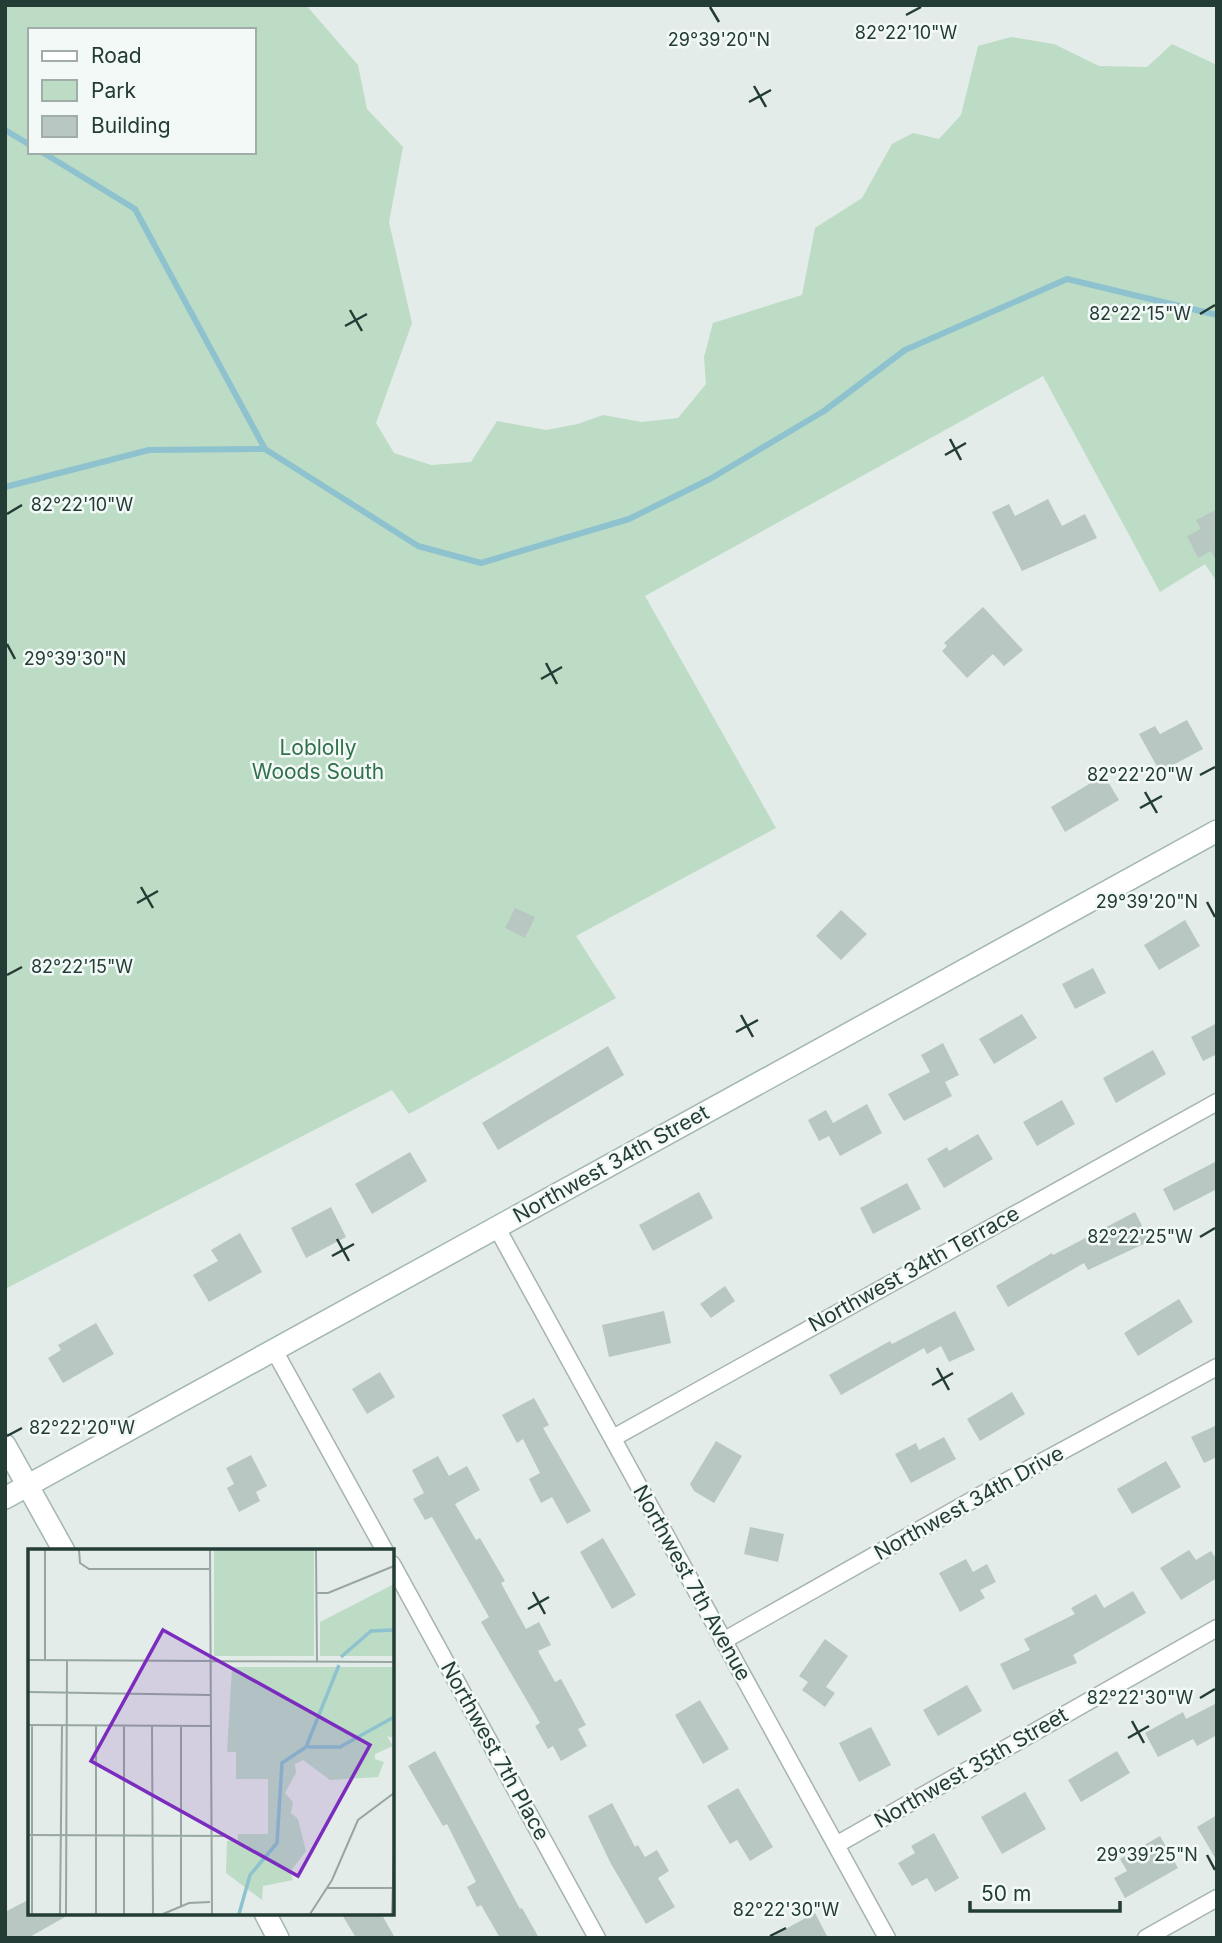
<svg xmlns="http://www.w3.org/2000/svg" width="1222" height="1943" font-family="Inter,sans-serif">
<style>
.green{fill:#bddcc6;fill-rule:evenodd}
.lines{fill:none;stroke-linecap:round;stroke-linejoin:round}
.stream{stroke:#8ec2ce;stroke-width:6}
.building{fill:#b8c7c1}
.street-casing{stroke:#a6b4af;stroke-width:19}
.secondary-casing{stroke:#a2b7b0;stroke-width:24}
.street{stroke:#fff;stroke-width:16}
.secondary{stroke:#fff;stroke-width:21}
.ticks{fill:none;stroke:#243c36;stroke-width:2.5}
.labels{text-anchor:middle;stroke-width:5;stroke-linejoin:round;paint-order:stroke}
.park-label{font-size:21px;fill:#30714b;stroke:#f3f9f6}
.street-label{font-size:21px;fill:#243c36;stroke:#f3f9f6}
.inset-river{fill:none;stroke:#8ec2ce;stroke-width:3.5}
.inset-road{fill:none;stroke:#97a6a1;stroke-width:2}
.view{fill:#7b2cbf;fill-opacity:0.15;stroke:#7b2cbf;stroke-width:3.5}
.inset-edge{fill:none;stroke:#243c36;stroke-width:3.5}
.ticks-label{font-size:18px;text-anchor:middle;fill:#243c36;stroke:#f3f9f6;stroke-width:5;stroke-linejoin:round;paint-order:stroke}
</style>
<rect width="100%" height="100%" fill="#e3ece8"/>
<path class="green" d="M 5,5 L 306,5 L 358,65 L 367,109 L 403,147 L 389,222 L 412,323 L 376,423 L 394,453 L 431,465 L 471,462 L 497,421 L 546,430 L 578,424 L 603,415 L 642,422 L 678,418 L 706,384 L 704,357 L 713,323 L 802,295 L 815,228 L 862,198 L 892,144 L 913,133 L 939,139 L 961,115 L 978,46 L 1011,37 L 1054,44 L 1099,66 L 1147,67 L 1172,44 L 1217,65 L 1217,582 L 1205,564 L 1160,592 L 1043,376 L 645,596 L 776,828 L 576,936 L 616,998 L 409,1114 L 392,1090 L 5,1289 ZM 30,30 L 254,30 L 254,152 L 30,152 Z"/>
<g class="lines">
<path class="stream" d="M 5,130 L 30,145
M 42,152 L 135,209 L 265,449
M 5,487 L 149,450 L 265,449 L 418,546 L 481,563 L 629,519 L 710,479 L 824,411 L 905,350 L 1067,279 L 1217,315"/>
</g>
<path class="building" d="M 1048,499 L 1062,526 L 1085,514 L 1097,538 L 1022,571 L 992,512 L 1009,504 L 1015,516 Z
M 1217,509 L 1217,563 L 1211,551 L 1198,558 L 1187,536 L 1201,529 L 1196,520 Z
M 983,607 L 1023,650 L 1004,666 L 993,654 L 967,678 L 942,651 L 947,646 L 944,643 Z
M 1187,720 L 1203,749 L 1160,772 L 1139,734 L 1155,726 L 1160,734 Z
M 1104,775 L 1119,800 L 1065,832 L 1051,807 Z
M 515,908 L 535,917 L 525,938 L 505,928 Z
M 841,910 L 867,934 L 841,960 L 816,936 Z
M 1185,920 L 1200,946 L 1159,970 L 1144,945 Z
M 1093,968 L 1106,993 L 1075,1009 L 1062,984 Z
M 1022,1014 L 1037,1038 L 994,1064 L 979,1039 Z
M 1217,1023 L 1217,1054 L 1203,1061 L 1191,1037 Z
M 943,1043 L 959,1075 L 945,1082 L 952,1096 L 904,1121 L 888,1094 L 930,1072 L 921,1055 Z
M 608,1046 L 624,1075 L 498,1150 L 482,1123 Z
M 1153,1050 L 1166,1074 L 1116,1103 L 1103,1078 Z
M 1062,1100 L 1075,1124 L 1037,1146 L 1023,1122 Z
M 867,1104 L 882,1133 L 840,1156 L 829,1136 L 819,1141 L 808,1120 L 826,1110 L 833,1123 Z
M 978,1134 L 993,1159 L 944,1188 L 927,1159 L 947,1147 L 949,1151 Z
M 410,1152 L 427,1181 L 372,1214 L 355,1184 Z
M 1217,1161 L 1217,1189 L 1174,1211 L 1163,1189 Z
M 907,1183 L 921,1209 L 873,1234 L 860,1208 Z
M 699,1192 L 713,1218 L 653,1251 L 639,1225 Z
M 331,1207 L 346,1237 L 306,1258 L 291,1228 Z
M 1135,1212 L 1150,1241 L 1088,1270 L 1084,1263 L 1008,1307 L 996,1286 L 1052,1253 L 1053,1255 Z
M 240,1233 L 262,1272 L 209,1302 L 193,1275 L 218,1261 L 211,1250 Z
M 725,1286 L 735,1301 L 711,1318 L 700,1304 Z
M 1179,1299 L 1193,1322 L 1138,1356 L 1124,1333 Z
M 664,1311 L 671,1343 L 609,1357 L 602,1325 Z
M 955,1311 L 975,1350 L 949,1362 L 941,1346 L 927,1354 L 924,1348 L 841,1395 L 829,1375 L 890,1341 L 892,1344 Z
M 96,1323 L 114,1354 L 63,1383 L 48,1358 L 61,1350 L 58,1345 Z
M 380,1372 L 395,1397 L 367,1414 L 352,1389 Z
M 1012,1392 L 1025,1414 L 980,1441 L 967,1419 Z
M 534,1398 L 549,1425 L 543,1428 L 591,1511 L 567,1524 L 552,1497 L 541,1503 L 529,1479 L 540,1473 L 523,1439 L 517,1443 L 502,1415 Z
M 1217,1425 L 1217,1457 L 1204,1463 L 1191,1437 Z
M 944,1437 L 956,1459 L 911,1483 L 895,1454 L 916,1443 L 919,1450 Z
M 716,1441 L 742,1456 L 714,1503 L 694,1491 L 690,1484 Z
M 251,1455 L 267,1486 L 256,1492 L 260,1501 L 239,1512 L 227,1488 L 234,1484 L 226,1468 Z
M 438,1456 L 449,1476 L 467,1466 L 480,1490 L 455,1504 L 476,1540 L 480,1538 L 505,1581 L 501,1583 L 526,1629 L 539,1622 L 551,1645 L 538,1651 L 555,1682 L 561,1679 L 586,1725 L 578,1729 L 587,1746 L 561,1761 L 553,1746 L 548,1749 L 535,1726 L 540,1723 L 481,1622 L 489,1617 L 432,1517 L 425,1520 L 413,1499 L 424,1493 L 412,1470 Z
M 1166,1461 L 1181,1487 L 1132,1514 L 1117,1489 Z
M 750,1527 L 784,1534 L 778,1562 L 744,1554 Z
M 603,1538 L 636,1595 L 612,1609 L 580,1552 Z
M 1189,1550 L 1196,1560 L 1211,1551 L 1217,1560 L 1217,1578 L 1181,1600 L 1160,1568 Z
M 966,1559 L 973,1572 L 987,1564 L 996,1582 L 980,1590 L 985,1598 L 960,1612 L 939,1573 Z
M 1133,1591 L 1146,1613 L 1073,1655 L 1077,1663 L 1013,1690 L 1000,1664 L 1030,1650 L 1024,1639 L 1075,1614 L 1071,1608 L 1096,1594 L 1104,1608 Z
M 825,1639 L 848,1656 L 826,1687 L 835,1693 L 825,1707 L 802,1690 L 808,1682 L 799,1676 Z
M 967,1685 L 982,1711 L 938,1736 L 923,1710 Z
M 700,1700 L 729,1749 L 703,1764 L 675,1715 Z
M 1217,1703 L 1217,1735 L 1197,1746 L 1193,1739 L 1158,1757 L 1145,1733 L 1183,1712 L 1186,1719 Z
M 871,1727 L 891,1765 L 859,1782 L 839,1743 Z
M 435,1751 L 520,1909 L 522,1908 L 539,1938 L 500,1938 L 481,1905 L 477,1907 L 467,1887 L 476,1882 L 447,1824 L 443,1826 L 408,1766 Z
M 1117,1751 L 1130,1773 L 1081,1802 L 1068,1780 Z
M 738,1788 L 773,1847 L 750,1861 L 737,1840 L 730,1844 L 707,1806 Z
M 1025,1792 L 1046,1829 L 1002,1854 L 981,1817 Z
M 612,1803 L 635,1847 L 638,1845 L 645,1857 L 657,1850 L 669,1871 L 658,1878 L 675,1907 L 646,1924 L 610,1862 L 588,1816 Z
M 1217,1815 L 1217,1861 L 1197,1827 Z
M 934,1833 L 959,1878 L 935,1892 L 927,1878 L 912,1886 L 898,1863 L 915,1853 L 911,1846 Z
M 1160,1836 L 1178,1868 L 1125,1898 L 1114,1878 L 1127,1871 L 1120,1859 Z
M 30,1899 L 30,1913 L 72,1913 L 28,1938 L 5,1938 L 5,1912 Z
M 341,1913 L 381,1913 L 395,1938 L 356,1938 Z
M 815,1913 L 828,1938 L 769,1938 Z"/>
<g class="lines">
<g class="street-casing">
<path id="street" d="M 497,1228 L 887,1938
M 274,1350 L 385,1551
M 613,1438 L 1217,1102
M 392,1564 L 597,1938
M 723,1641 L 990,1490 L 1217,1367
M 836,1845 L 1217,1628
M 1146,1938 L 1217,1898"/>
</g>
<g class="secondary-casing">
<path id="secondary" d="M 5,1445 L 64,1551
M 5,1498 L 1217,831
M 265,1913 L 278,1938"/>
</g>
<use href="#street" class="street"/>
<use href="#secondary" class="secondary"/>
</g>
<path class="ticks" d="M 710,7 L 719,22M 906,15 L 921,7M 754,86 L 766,107M 749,102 L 771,90M 350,310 L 362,331M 1200,314 L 1215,305M 345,326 L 367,314M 950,439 L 961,460M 945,455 L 966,443M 7,514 L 22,505M 7,644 L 15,659M 546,663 L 557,684M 541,679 L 562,667M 1200,775 L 1215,767M 1145,792 L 1157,813M 1140,808 L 1162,796M 141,887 L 153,908M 1207,902 L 1215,917M 137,903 L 158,891M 7,975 L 22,967M 741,1015 L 753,1037M 736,1032 L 758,1020M 1200,1237 L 1215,1228M 337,1239 L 349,1261M 332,1256 L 354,1244M 937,1368 L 949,1390M 932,1385 L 953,1373M 7,1436 L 22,1428M 533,1592 L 545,1614M 528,1609 L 549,1597M 1200,1698 L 1215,1689M 1132,1721 L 1144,1743M 1128,1738 L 1149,1726M 1207,1855 L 1215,1870M 770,1936 L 786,1928"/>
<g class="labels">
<g class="park-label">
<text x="318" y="755">Loblolly<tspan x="318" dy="24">Woods South</tspan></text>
</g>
<g class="street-label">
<text transform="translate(611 1164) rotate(-29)" y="7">Northwest 34th Street</text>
<text transform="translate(914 1269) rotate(-29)" y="7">Northwest 34th Terrace</text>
<text transform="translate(969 1503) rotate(-29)" y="7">Northwest 34th Drive</text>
<text transform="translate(692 1583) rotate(61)" y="7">Northwest 7th Avenue</text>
<text transform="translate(495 1751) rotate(61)" y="7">Northwest 7th Place</text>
<text transform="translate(971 1768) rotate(-30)" y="7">Northwest 35th Street</text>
</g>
</g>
<g transform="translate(28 1549)">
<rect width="366" height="366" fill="#e3ece8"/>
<path d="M 186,1 L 286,1 L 286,107 L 186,107 ZM 366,35 L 366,107 L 292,107 L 292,73 ZM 204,118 L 366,118 L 366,189 L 359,187 L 365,197 L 347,205 L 347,210 L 356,213 L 350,228 L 302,231 L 275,211 L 267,215 L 268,224 L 257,244 L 265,253 L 263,264 L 270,270 L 278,302 L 262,323 L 265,331 L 235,337 L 234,351 L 198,324 L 199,292 L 210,291 L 210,285 L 240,285 L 240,230 L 208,230 L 208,203 L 199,203 Z" fill="#bddcc6"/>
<path class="inset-river" d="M 313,108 L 343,82 L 366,81M 280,198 L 312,198 L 366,168M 211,365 L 222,326 L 249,294 L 254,214 L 278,198 L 311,116"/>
<path class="inset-road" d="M 51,1 L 52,14 L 61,20 L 181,20M 182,1 L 184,365M 288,1 L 289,113M 289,44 L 300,44 L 366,17M 0,111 L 366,113M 17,111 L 17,1M 0,143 L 182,146M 0,176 L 182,177M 4,176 L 4,365M 68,176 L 68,365M 96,176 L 96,365M 124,176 L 125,365M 153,177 L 153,357M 0,286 L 197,287M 299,339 L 364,339M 32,365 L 34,176M 38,365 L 39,112M 135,365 L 161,354 L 182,353M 282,365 L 304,331 L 330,271 L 366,244M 364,365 L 366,301"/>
<path class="view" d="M 135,81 L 342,196 L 270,327 L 63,212 Z"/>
<rect width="366" height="366" class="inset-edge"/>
</g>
<g class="ticks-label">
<text x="906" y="39">82°22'10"W</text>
<text x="719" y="46">29°39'20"N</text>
<text x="1140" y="320">82°22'15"W</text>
<text x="82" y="511">82°22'10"W</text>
<text x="75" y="665">29°39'30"N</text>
<text x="1140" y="781">82°22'20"W</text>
<text x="1147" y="908">29°39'20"N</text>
<text x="82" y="973">82°22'15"W</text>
<text x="1140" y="1243">82°22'25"W</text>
<text x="82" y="1434">82°22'20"W</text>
<text x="1140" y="1704">82°22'30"W</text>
<text x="1147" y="1861">29°39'25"N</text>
<text x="786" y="1916">82°22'30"W</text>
</g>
<rect width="1222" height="1943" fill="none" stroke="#243c36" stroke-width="14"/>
<rect x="28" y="28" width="228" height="126" fill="#f3f9f6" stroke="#a0ada9" stroke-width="2"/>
<rect x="42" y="51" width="35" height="10" fill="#ffffff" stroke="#a0ada9" stroke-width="2"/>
<text x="91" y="63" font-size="21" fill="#243c36">Road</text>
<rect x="42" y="80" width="35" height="21" fill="#bddcc6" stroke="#a0ada9" stroke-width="2"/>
<text x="91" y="98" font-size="21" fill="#243c36">Park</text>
<rect x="42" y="116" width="35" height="21" fill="#b8c7c1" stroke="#a0ada9" stroke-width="2"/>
<text x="91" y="133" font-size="21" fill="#243c36">Building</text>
<path d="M970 1901v10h150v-10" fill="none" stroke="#243c36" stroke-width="3.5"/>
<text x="981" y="1901" font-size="21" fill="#243c36" stroke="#f3f9f6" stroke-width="5" paint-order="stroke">50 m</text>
</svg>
